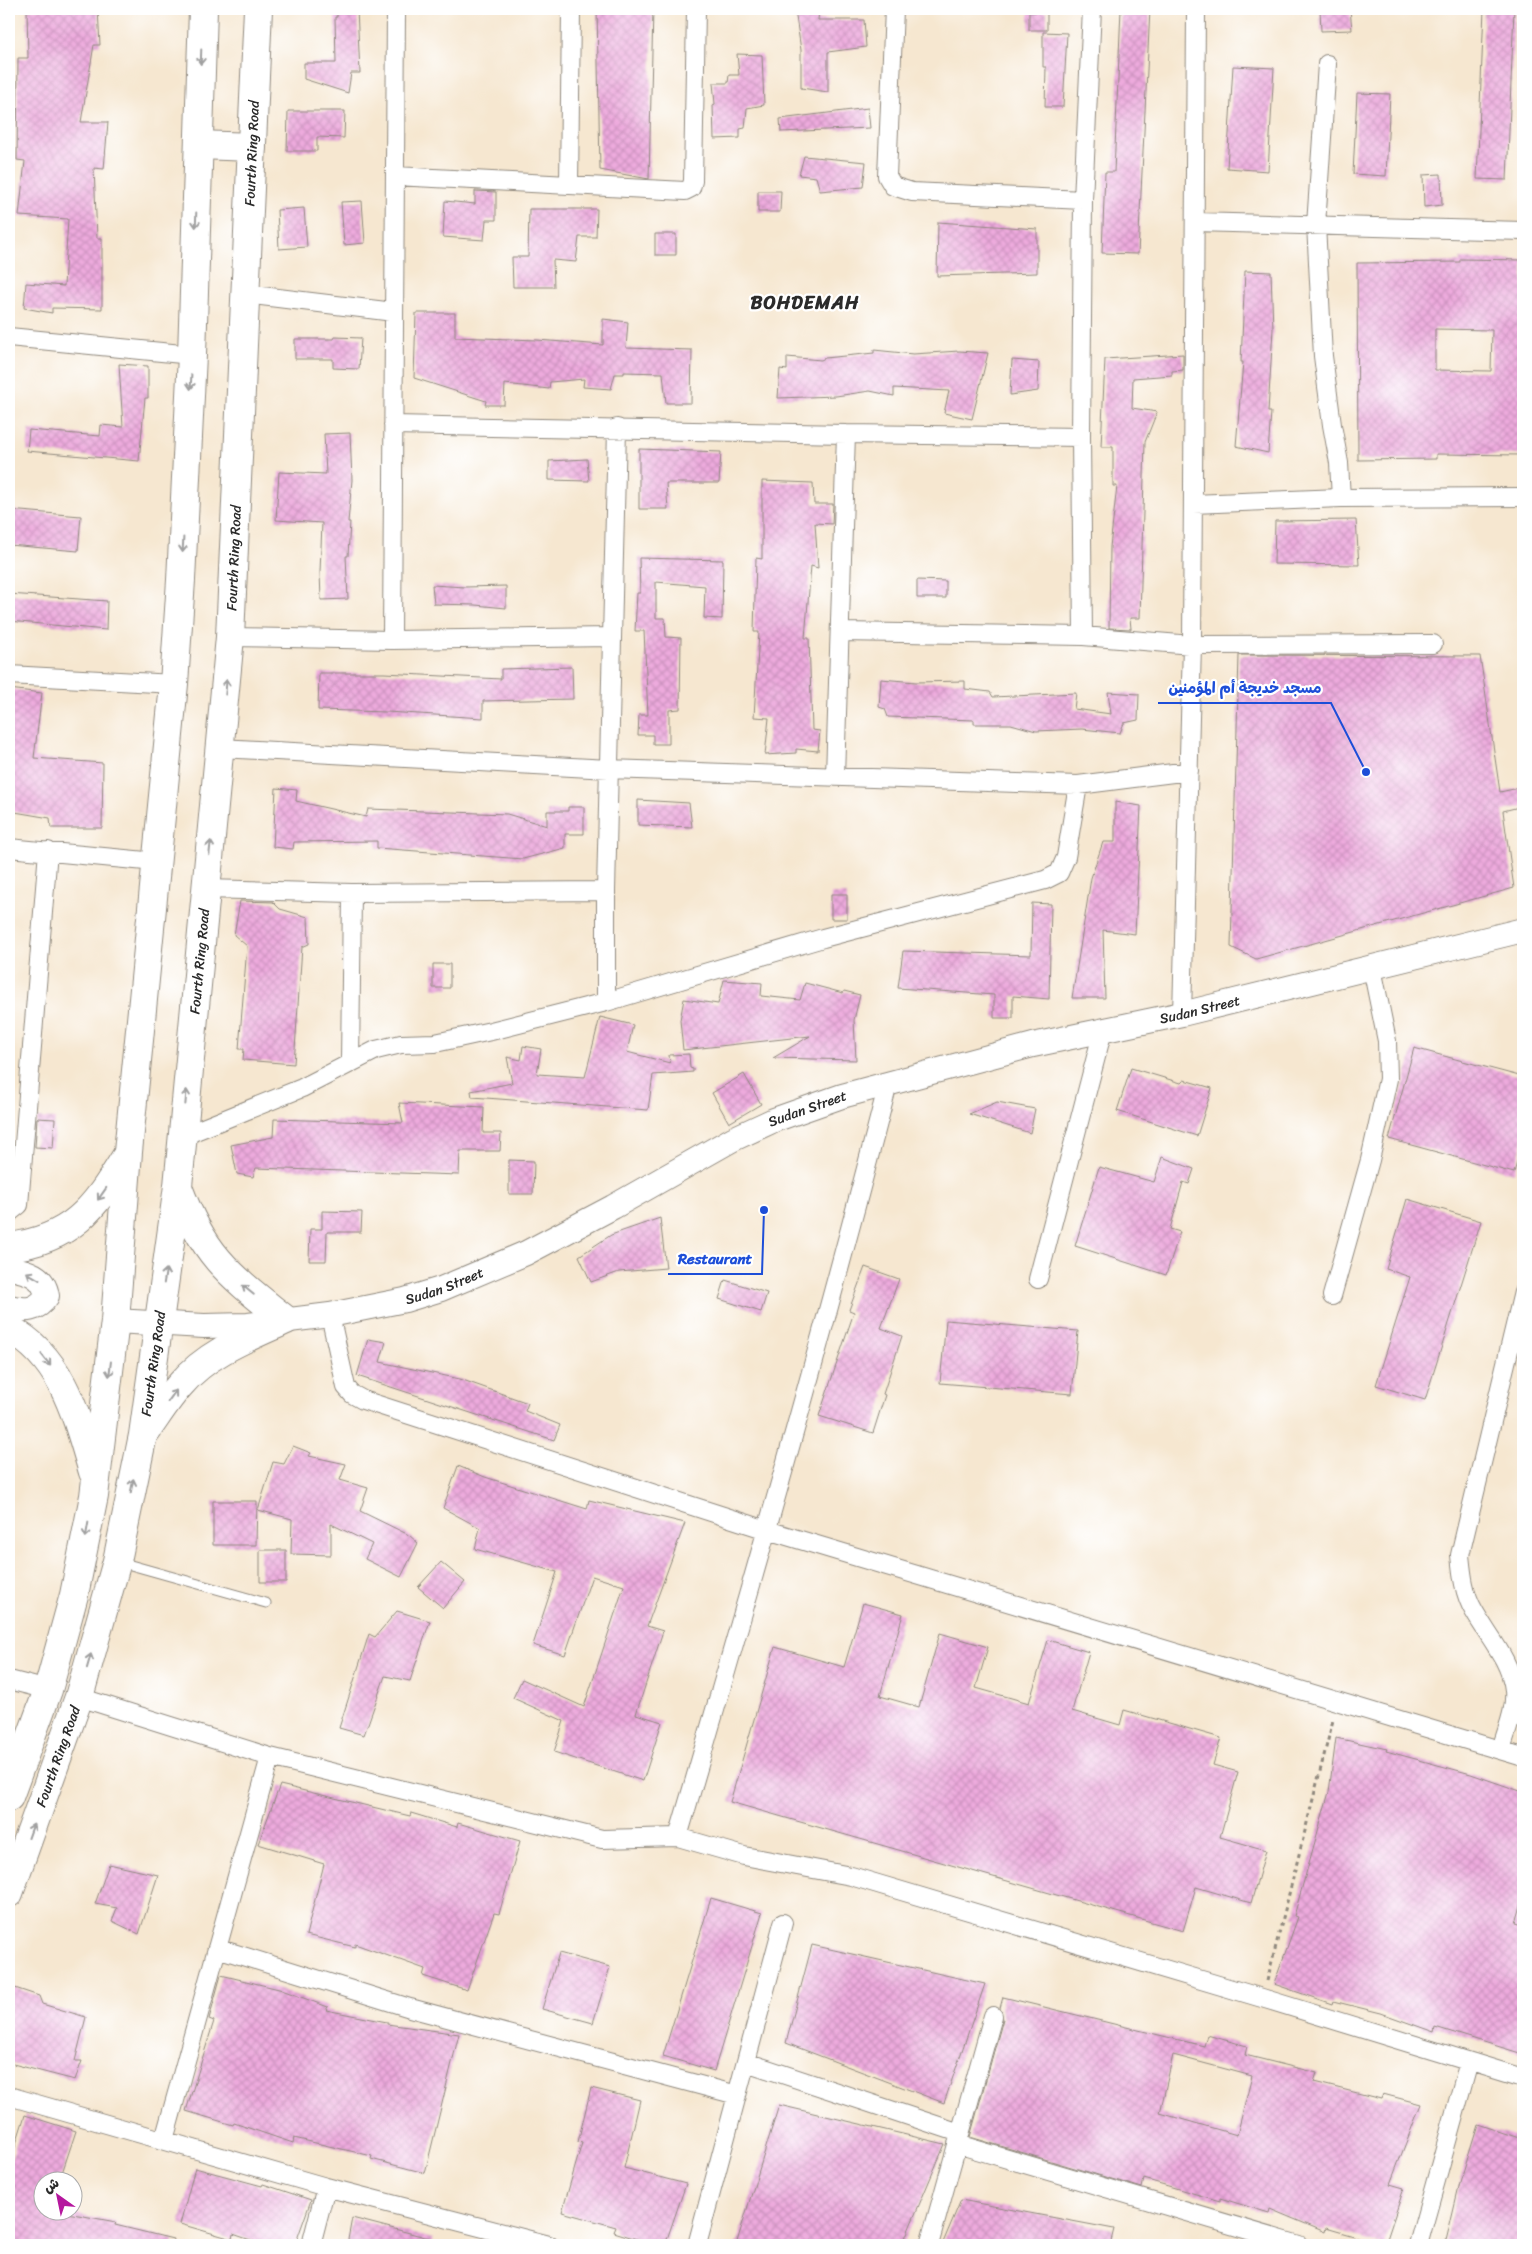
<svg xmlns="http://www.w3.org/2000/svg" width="1532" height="2254" font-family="Sriracha,'Playpen Sans Arabic',sans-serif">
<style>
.building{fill:url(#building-cross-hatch);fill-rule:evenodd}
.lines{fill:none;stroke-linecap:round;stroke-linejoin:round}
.service-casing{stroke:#90897e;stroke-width:11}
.minor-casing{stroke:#90897e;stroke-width:20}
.secondary-casing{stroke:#90897e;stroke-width:26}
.primary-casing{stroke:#90897e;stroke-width:30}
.path{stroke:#90897e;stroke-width:3;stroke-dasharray:4 4;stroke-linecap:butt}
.service{stroke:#fff;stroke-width:9}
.minor{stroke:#fff;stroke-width:18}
.secondary{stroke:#fff;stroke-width:24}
.primary{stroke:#fff;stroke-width:28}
.oneway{stroke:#a0a0a0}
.labels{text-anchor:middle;stroke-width:4.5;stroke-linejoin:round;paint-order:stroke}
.street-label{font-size:14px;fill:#2b2b2b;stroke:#fff}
.district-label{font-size:19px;font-weight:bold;letter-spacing:1px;fill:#2b2b2b;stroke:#fff}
.leader{fill:none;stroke:#1d4ed8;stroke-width:2}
.callout-dot{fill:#1d4ed8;stroke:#fff;stroke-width:2}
.callout-label{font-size:15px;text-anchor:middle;font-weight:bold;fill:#1d4ed8;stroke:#fff;stroke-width:4.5;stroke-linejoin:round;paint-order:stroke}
</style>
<defs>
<pattern id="building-cross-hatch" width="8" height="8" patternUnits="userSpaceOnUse" patternTransform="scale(1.25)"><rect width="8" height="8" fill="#edaadd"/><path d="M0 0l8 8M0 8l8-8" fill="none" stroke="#cb92be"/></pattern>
</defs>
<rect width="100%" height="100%" fill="#fff"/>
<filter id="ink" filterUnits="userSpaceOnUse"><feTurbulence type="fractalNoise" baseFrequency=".02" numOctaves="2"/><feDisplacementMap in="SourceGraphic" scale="10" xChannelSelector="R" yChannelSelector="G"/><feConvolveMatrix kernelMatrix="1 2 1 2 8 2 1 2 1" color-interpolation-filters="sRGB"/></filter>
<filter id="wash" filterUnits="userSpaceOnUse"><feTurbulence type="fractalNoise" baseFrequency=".0096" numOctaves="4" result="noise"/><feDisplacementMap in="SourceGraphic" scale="20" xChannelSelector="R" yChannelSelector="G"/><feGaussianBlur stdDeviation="1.12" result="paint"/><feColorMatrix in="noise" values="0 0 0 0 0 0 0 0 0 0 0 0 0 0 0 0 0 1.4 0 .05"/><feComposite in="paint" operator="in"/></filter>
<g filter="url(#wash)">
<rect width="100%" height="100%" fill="#f6e7d0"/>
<g id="blocks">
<path class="building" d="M 27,9 L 98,9 L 100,45 L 94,45 L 81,122 L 108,122 L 104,169 L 94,168 L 97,238 L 102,238 L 102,309 L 52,308 L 52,313 L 24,308 L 26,283 L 64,286 L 68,219 L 19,216 L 25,161 L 17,160 L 18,58 L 28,58 Z
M 337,9 L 357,9 L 360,73 L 351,73 L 348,93 L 304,79 L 304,63 L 336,63 L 335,17 L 337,17 Z
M 597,9 L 653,9 L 649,179 L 600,170 Z
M 1121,9 L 1150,9 L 1138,254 L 1102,253 L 1105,172 L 1114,172 Z
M 1320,9 L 1350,9 L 1352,30 L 1321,31 Z
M 1484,9 L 1514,9 L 1507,180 L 1477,179 Z
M 795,10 L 819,10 L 818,20 L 864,20 L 866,47 L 828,52 L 828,92 L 801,88 L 801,50 Z
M 1029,12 L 1047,12 L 1047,30 L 1029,30 Z
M 1043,32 L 1067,33 L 1063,107 L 1045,107 L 1046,67 L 1043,67 Z
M 737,54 L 762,55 L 764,105 L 747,108 L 745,128 L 740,129 L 740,138 L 714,139 L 713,105 L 715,104 L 713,83 L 728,83 L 729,75 L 739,75 Z
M 1233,66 L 1274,68 L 1268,171 L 1227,168 Z
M 1357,93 L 1390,94 L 1386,176 L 1353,174 Z
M 868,108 L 870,128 L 781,132 L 780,119 Z
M 288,111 L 345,111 L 344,138 L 317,137 L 317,151 L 287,151 Z
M 804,156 L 866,162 L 863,187 L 820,191 L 816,177 L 799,175 Z
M 1441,174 L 1442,205 L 1424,207 L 1423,175 Z
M 475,191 L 496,192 L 496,220 L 486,220 L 484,240 L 443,237 L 445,201 L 475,204 Z
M 758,191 L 781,191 L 780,212 L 758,212 Z
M 362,201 L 365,243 L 344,245 L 341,202 Z
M 304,208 L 307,247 L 279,249 L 277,210 Z
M 529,209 L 597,209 L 596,237 L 579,237 L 576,262 L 553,260 L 554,287 L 513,287 L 512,257 L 528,257 Z
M 938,222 L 1037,229 L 1037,273 L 937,276 Z
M 655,234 L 676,234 L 676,255 L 655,255 Z
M 1460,259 L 1523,260 L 1523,455 L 1436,454 L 1436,459 L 1358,460 L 1357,263 L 1460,262 ZM 1435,329 L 1492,330 L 1491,371 L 1435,370 Z
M 1245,271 L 1271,272 L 1273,329 L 1268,412 L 1271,412 L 1268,453 L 1236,446 L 1243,362 L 1241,362 Z
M 416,313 L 455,313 L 455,337 L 537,340 L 603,345 L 603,319 L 628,322 L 626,348 L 692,350 L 691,403 L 666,403 L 663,373 L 624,372 L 624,374 L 615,374 L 611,389 L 583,387 L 584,379 L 550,382 L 549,389 L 505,384 L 504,405 L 485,405 L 486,401 L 414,378 Z
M 335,337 L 361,338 L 359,369 L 333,368 L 333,359 L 295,359 L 295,339 L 334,339 Z
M 874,350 L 913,354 L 959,351 L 988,353 L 972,419 L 944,413 L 949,391 L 894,388 L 894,396 L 870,391 L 836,396 L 778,398 L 780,369 L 787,370 L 787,357 L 821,360 L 825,358 L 874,353 Z
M 1183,354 L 1183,370 L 1172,371 L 1172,375 L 1133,378 L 1132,408 L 1157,412 L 1145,442 L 1140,618 L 1130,618 L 1131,629 L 1109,628 L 1110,547 L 1117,486 L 1113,486 L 1113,447 L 1101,447 L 1105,359 Z
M 1012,360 L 1039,362 L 1038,391 L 1010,395 Z
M 119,364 L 148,366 L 148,398 L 145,398 L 139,461 L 27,451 L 29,430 L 100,436 L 101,425 L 123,427 Z
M 350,433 L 352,480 L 348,522 L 350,522 L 348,556 L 346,556 L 348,599 L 321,600 L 320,572 L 322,523 L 276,520 L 279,472 L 326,474 L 324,434 Z
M 639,449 L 721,452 L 719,483 L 666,483 L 668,509 L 639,509 Z
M 587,459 L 589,481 L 549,480 L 549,461 Z
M 762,481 L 813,483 L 814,504 L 833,504 L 832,524 L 815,523 L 818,568 L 811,566 L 805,638 L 809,638 L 812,730 L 820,731 L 818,751 L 796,749 L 796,753 L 765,755 L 769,718 L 754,717 L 759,632 L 754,632 L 756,558 L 762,559 Z
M 9,510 L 81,516 L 78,551 L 9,545 Z
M 1356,520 L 1359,565 L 1274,564 L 1275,521 Z
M 639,558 L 723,560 L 722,619 L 704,618 L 705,586 L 656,582 L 656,618 L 665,618 L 666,637 L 681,638 L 680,709 L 669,710 L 669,744 L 653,744 L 653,735 L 638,735 L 639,715 L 648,715 L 644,631 L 635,631 L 637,593 L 640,593 Z
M 917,580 L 946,581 L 946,598 L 917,598 Z
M 432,585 L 465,587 L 506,586 L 506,608 L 475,605 L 434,604 Z
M 9,594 L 107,601 L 106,630 L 9,621 Z
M 1239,655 L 1480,656 L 1500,792 L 1523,787 L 1523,806 L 1503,811 L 1514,888 L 1256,959 L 1231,947 Z
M 572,667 L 573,699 L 483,701 L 483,718 L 387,712 L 318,710 L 319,673 L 384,673 L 501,679 L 501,669 Z
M 881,679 L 916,682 L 965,681 L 965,689 L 990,692 L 993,697 L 1076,693 L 1074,709 L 1111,714 L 1108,692 L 1139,694 L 1138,720 L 1124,723 L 1120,733 L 1082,729 L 1036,731 L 1011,724 L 974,724 L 974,720 L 888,717 L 885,709 L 879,707 Z
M 9,689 L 42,693 L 34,758 L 103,763 L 102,828 L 51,828 L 50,818 L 9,811 Z
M 276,788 L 297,790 L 296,801 L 366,817 L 368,809 L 507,814 L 547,826 L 547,811 L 568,811 L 568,807 L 584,807 L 584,834 L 565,834 L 565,848 L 523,859 L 377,848 L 377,841 L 294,842 L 293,849 L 273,847 Z
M 638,800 L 689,803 L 692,827 L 638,825 Z
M 1115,802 L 1141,806 L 1135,934 L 1103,930 L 1105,998 L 1072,998 L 1091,878 L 1103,842 L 1115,842 Z
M 831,894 L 847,894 L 847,919 L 831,919 Z
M 240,901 L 273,902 L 280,909 L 308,917 L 309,944 L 302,947 L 294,1064 L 243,1060 L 244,1049 L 239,1049 L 247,946 L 234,935 Z
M 1032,903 L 1051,904 L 1049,999 L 1013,996 L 1013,1018 L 994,1018 L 994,995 L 898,988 L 903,951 L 1031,955 Z
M 433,964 L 450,964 L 450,988 L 433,988 Z
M 724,980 L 762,983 L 761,996 L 800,1000 L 805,983 L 843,993 L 844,991 L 860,995 L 854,1020 L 856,1060 L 773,1058 L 810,1036 L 683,1050 L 680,1020 L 684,999 L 718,1004 Z
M 600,1017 L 633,1025 L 627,1052 L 670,1063 L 669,1055 L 689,1054 L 690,1068 L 693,1069 L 693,1072 L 653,1075 L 648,1110 L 472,1097 L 471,1091 L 512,1083 L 507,1057 L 521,1060 L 523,1046 L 541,1049 L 537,1074 L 585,1077 Z
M 1414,1048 L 1523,1077 L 1523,1140 L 1514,1173 L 1389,1139 Z
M 1131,1068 L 1181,1083 L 1184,1080 L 1212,1088 L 1197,1136 L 1117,1111 Z
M 744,1074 L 761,1104 L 729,1123 L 712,1093 Z
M 997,1102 L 1035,1109 L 1030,1133 L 969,1114 Z
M 399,1103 L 484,1107 L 483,1133 L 501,1133 L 500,1151 L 460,1151 L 459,1175 L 256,1168 L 253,1177 L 237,1174 L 231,1145 L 273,1137 L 274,1119 L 403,1123 Z
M 37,1118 L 55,1119 L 53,1148 L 35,1147 Z
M 1162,1157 L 1194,1169 L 1189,1184 L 1183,1182 L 1170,1229 L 1180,1232 L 1166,1275 L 1075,1246 L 1099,1167 L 1154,1182 Z
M 509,1160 L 534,1161 L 533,1194 L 509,1194 Z
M 1407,1199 L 1481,1221 L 1425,1400 L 1376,1385 L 1410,1277 L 1386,1269 Z
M 322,1211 L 362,1212 L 361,1232 L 327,1232 L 326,1261 L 309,1261 L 310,1229 L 322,1229 Z
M 660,1218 L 666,1268 L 619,1272 L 591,1282 L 579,1256 L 611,1235 Z
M 865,1267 L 899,1279 L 881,1328 L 902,1336 L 883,1394 L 885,1395 L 873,1433 L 819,1416 L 854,1312 L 849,1310 Z
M 725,1280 L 767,1293 L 761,1312 L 719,1299 Z
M 946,1320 L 1078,1331 L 1072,1394 L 940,1383 Z
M 368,1339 L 386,1342 L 380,1362 L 460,1379 L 528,1403 L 525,1411 L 560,1425 L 554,1440 L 357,1376 Z
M 293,1446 L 311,1453 L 309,1456 L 346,1464 L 340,1480 L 368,1488 L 360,1511 L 409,1535 L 418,1543 L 401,1577 L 365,1559 L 372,1544 L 331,1524 L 331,1555 L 291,1554 L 292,1519 L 258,1510 L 273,1462 L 284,1464 Z
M 458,1466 L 485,1477 L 587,1509 L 589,1500 L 685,1523 L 647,1626 L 663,1631 L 636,1714 L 662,1722 L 643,1781 L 554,1752 L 564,1721 L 513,1698 L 522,1679 L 584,1707 L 624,1586 L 592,1576 L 565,1655 L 533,1645 L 557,1572 L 475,1549 L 480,1528 L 443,1508 Z
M 213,1501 L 257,1501 L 256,1545 L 213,1545 Z
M 260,1550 L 286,1550 L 286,1582 L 260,1582 Z
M 441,1562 L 465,1582 L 443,1608 L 418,1587 Z
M 863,1603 L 903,1614 L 880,1696 L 919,1707 L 940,1633 L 988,1647 L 976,1688 L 1029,1703 L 1048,1640 L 1089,1652 L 1072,1711 L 1120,1725 L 1124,1710 L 1221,1738 L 1213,1765 L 1238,1772 L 1220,1837 L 1266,1850 L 1251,1903 L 1196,1887 L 1183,1931 L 730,1802 L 775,1647 L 844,1667 Z
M 397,1611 L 430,1621 L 410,1681 L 385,1676 L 364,1735 L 339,1728 L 369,1634 L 375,1637 Z
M 1336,1738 L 1387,1749 L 1386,1751 L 1471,1774 L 1523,1792 L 1523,1899 L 1516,1923 L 1523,1925 L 1523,2054 L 1435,2027 L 1434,2032 L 1381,2013 L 1333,2001 L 1332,2004 L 1274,1984 L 1298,1917 L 1294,1916 L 1329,1792 Z
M 280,1785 L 410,1816 L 411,1813 L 457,1827 L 458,1823 L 520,1841 L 499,1914 L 494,1913 L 467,1990 L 423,1976 L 425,1969 L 355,1944 L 355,1947 L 306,1935 L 324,1864 L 258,1844 Z
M 109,1864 L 158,1875 L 139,1934 L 112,1921 L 117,1908 L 95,1904 Z
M 711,1898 L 762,1913 L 714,2071 L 663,2056 Z
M 812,1945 L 985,1984 L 944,2103 L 786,2043 Z
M 559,1953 L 610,1967 L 593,2023 L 542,2009 Z
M 221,1975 L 279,1989 L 328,2007 L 326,2010 L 387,2022 L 387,2024 L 459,2034 L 425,2173 L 371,2159 L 372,2156 L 294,2138 L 293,2143 L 234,2123 L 233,2125 L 186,2111 L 214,2021 L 209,2019 Z
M 12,1987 L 39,1996 L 42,2004 L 86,2017 L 75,2061 L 82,2061 L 75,2080 L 9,2063 L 9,1999 Z
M 1003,1997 L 1204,2046 L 1207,2035 L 1247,2046 L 1245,2055 L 1317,2073 L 1314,2082 L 1381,2099 L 1383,2094 L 1421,2104 L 1390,2184 L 1404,2188 L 1385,2245 L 1326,2228 L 1325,2232 L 1270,2209 L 1269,2213 L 1220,2198 L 1220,2201 L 1144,2179 L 1142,2188 L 970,2137 L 1003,2019 L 1000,2008 ZM 1173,2055 L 1252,2076 L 1237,2135 L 1160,2113 Z
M 591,2088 L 640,2100 L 624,2168 L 686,2184 L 665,2245 L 656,2245 L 614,2232 L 616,2227 L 562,2212 L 582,2143 L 578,2142 Z
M 779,2105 L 945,2144 L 902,2245 L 736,2245 Z
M 25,2115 L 76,2131 L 59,2182 L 42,2182 L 42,2212 L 62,2212 L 116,2222 L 115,2225 L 173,2239 L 172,2245 L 9,2245 L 9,2166 Z
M 1478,2124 L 1523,2139 L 1523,2245 L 1445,2245 L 1460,2182 Z
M 195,2168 L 262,2186 L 263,2184 L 311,2200 L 295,2245 L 265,2245 L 233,2234 L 232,2239 L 180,2224 Z
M 961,2200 L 1114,2229 L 1110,2245 L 942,2245 Z
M 352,2218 L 433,2239 L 432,2245 L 347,2245 Z"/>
</g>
</g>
<g filter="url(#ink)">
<use href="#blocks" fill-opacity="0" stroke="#90897e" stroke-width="1"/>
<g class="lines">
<g class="service-casing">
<path id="service" d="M 120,1562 L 266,1603
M 9,1737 L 26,1743"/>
</g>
<g class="minor-casing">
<path id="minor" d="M 894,9 L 887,176 L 893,186 L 912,192 L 1083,200
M 1327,64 L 1316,225 L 1323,356 L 1332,425 L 1339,463 L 1341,498
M 395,176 L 685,191 L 691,188 L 693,181 L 696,9
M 569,185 L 571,9
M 1195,222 L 1523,231
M 245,294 L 394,312
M 9,337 L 192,355
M 393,425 L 846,434 L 1081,437
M 1193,504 L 1341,498 L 1523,497
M 841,632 L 1083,636 L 1192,645 L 1433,644
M 1083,636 L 1081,437 L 1083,200 L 1092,9
M 230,637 L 392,640 L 611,637
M 392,640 L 396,9
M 9,675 L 174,684
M 220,748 L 609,769 L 1078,785 L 1189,771
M 835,776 L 846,434
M 9,848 L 156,862
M 206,889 L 352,893 L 606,891
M 606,1002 L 606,891 L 617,428
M 1182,1014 L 1192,645 L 1196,9
M 350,1063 L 352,893
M 183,1136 L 302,1088 L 376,1050 L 401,1044 L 435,1043 L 491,1031 L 606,1002 L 823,938 L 1045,880 L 1059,873 L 1066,857 L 1078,785
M 9,1213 L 19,1205 L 48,851
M 1038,1279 L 1103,1030
M 1332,1296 L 1370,1160 L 1388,1079 L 1387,1041 L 1372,968
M 330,1315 L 346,1387 L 352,1394 L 363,1400 L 767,1530 L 1523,1757
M 9,1680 L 48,1690
M 79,1697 L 270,1757 L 602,1839 L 678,1837 L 744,1856 L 851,1876 L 1262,1998 L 1523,2078
M 1501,1750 C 1506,1731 1516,1710 1514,1690 C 1511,1661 1488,1636 1474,1611 C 1464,1594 1462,1575 1460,1555 L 1523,1292
M 678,1837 C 751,1587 823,1337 888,1084
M 217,1948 L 410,2008 L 737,2095
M 746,2062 L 960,2133
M 9,2096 L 326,2187 L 549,2245
M 164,2140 L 270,1757
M 957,2144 L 1299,2245
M 311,2245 L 326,2187
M 697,2245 L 783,1923
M 929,2245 L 993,2016
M 1418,2245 L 1469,2062"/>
</g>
<g class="secondary-casing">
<g id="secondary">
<path d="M 9,1268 C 27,1271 44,1275 47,1296 C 37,1311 26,1311 9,1307"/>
<path id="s1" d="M 115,1321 L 204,1326 L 248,1325 L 330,1315 L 405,1300 L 441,1289 L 526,1253 L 613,1207 L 733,1139 L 774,1120 L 842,1096 L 1033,1045 L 1182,1014 L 1523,930"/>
</g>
</g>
<g class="primary-casing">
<g id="primary">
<path d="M 199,145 L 252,147"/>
<path d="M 9,1247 C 72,1239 94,1209 125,1158"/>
<path d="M 9,1329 C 63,1357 77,1418 93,1472"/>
<path d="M 144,1434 C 156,1418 167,1399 181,1384 C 208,1352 249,1337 286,1320 C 230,1275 204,1257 178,1187"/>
<path d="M 9,1797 L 48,1690 L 74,1595 L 94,1496 L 115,1321 L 128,1152 L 174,684 L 181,580 L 192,355 L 203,9"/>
<path id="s2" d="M 9,1893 L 79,1697 L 117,1561 L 143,1435 L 178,1186 L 230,637 L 258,9"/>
</g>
</g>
<path class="path" d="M 1267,1981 L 1333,1720"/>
<use href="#service" class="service"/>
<use href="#minor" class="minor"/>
<use href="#secondary" class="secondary"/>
<use href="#primary" class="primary"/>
</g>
<defs><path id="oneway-shaft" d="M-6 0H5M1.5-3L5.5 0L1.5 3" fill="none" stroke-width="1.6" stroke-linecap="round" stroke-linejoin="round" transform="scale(1.25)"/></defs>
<g class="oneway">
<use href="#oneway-shaft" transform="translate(201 57) rotate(92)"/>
<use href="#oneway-shaft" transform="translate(196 220) rotate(92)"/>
<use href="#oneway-shaft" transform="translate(191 382) rotate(93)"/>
<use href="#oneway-shaft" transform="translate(183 545) rotate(93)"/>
<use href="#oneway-shaft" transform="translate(226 687) rotate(-85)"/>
<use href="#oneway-shaft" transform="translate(210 848) rotate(-84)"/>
<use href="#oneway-shaft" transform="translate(186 1097) rotate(-85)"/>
<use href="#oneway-shaft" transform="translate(102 1194) rotate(125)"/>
<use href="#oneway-shaft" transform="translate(33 1276) rotate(-149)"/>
<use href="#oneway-shaft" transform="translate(165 1276) rotate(-81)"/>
<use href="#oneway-shaft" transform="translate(248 1290) rotate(-141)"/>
<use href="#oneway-shaft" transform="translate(46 1360) rotate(52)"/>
<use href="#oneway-shaft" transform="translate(110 1369) rotate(97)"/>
<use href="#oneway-shaft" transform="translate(172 1396) rotate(-54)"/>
<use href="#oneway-shaft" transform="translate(132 1486) rotate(-79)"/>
<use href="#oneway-shaft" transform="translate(87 1530) rotate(100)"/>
<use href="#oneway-shaft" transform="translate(89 1661) rotate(-74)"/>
<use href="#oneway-shaft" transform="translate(31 1831) rotate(-70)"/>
</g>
</g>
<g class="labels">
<g class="street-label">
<text dy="5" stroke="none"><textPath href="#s2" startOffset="1765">Fourth Ring Road</textPath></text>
<text dy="5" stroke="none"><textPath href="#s2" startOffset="1360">Fourth Ring Road</textPath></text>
<text dy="5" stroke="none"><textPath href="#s2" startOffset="955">Fourth Ring Road</textPath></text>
<text dy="5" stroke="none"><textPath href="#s1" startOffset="1144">Sudan Street</textPath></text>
<text dy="5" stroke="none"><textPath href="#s1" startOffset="739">Sudan Street</textPath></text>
<text dy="5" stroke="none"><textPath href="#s1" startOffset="334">Sudan Street</textPath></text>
<text dy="5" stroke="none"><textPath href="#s2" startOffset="550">Fourth Ring Road</textPath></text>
<text dy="5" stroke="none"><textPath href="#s2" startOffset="145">Fourth Ring Road</textPath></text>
</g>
<g class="district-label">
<text x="805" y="309">BOHDEMAH</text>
</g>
</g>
<path class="leader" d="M1366 772L1331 703H1158M764 1210L762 1274H668"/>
<g class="callout-dot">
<circle cx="1366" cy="772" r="5"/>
<circle cx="764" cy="1210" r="5"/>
</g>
<g class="callout-label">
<text x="1245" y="693">مسجد خديجة أم المؤمنين</text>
<text x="715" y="1264">Restaurant</text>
</g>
<rect width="1532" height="2254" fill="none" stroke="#fff" stroke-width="30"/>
<g transform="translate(58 2196) rotate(327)"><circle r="24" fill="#ffffff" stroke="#aaaaaa"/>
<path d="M0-4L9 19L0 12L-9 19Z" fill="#b5179e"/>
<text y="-8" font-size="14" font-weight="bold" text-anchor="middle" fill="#2b2b2b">ش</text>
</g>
</svg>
